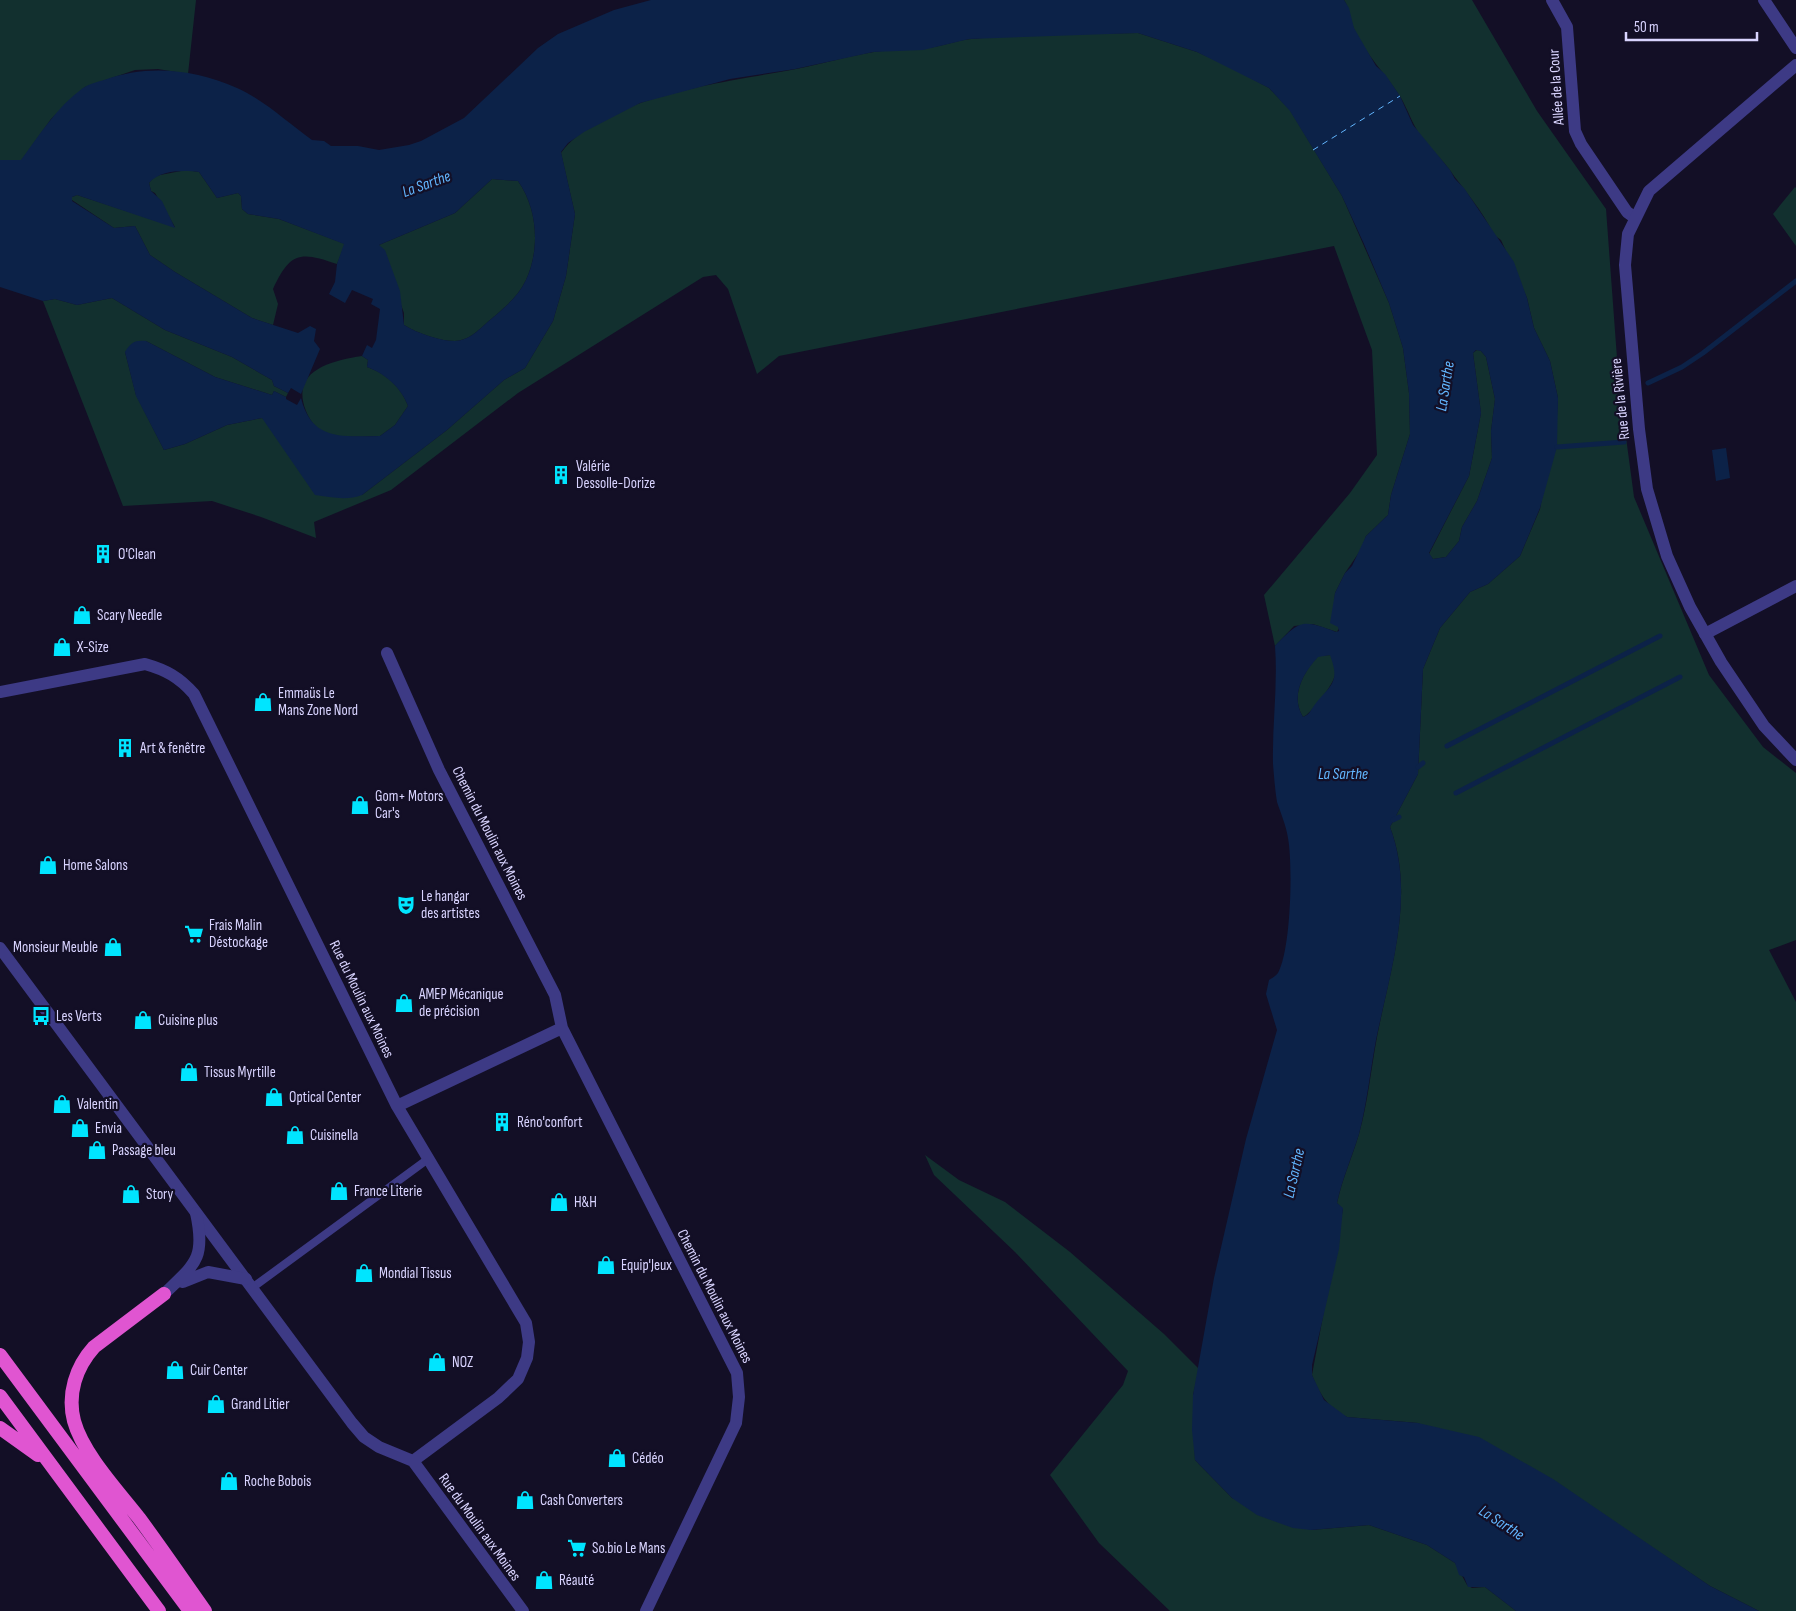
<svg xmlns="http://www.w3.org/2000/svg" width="1796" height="1611" font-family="'Sofia Sans Condensed',sans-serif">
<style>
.green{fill:#12302f}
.water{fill:#0c2248;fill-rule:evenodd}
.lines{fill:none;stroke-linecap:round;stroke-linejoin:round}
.stream{stroke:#0c2248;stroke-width:5}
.ferry{stroke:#62b6ff;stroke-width:1;stroke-dasharray:6 5;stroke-linecap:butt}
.service{stroke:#3d3a85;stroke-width:8}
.minor{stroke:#3d3a85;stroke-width:12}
.tertiary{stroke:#3d3a85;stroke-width:12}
.trunk{stroke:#e055d1;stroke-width:14}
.labels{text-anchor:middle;stroke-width:4.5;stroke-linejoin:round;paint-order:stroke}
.street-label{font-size:15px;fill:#d9d4ff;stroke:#130f26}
.poi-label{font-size:15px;fill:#d9d4ff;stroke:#130f26;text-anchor:start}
.water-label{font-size:16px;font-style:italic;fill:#62b6ff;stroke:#130f26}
</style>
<rect width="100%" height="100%" fill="#130f26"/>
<path class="green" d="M 0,0 L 196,0 L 188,74 L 158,69 L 135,70 L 85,87 L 51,119 L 21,161 L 0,160 Z
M 1344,0 L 1472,0 L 1537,111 L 1606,209 L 1619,385 L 1634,497 L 1709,675 L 1763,747 L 1796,773 L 1796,940 L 1769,950 L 1796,1002 L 1796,1611 L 1759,1611 L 1710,1586 L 1595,1509 L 1418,1423 L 1347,1417 C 1328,1408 1319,1393 1312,1375 L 1343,1209 L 1337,1203 C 1342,1179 1352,1158 1359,1134 C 1368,1102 1371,1069 1377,1037 C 1390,969 1416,895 1390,827 L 1418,774 L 1423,669 L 1440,628 L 1470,592 L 1488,584 L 1520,556 L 1540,509 L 1557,415 L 1558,398 L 1550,361 L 1534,328 L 1527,298 L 1501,240 L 1494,235 C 1483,211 1464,190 1449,169 C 1440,157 1428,147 1420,135 C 1412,123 1408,110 1401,98 C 1386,74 1365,54 1354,29 C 1350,19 1350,9 1344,0 Z
M 1138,33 L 1197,52 L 1230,67 L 1269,88 L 1290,110 L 1342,196 L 1389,303 L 1403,348 L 1409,393 L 1410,434 L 1391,495 L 1388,515 L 1366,536 L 1362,548 L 1345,573 L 1335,593 L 1334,606 L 1339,628 L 1337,632 L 1313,624 L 1294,626 L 1275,646 L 1264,595 L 1350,493 L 1377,455 L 1372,350 L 1334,246 L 779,356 L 757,374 L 728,289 L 716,275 L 703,277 L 518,393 L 391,490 L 314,522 L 316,538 L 261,517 L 212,501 L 123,506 L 43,301 L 55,299 L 77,305 L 112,298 L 165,330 L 232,357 L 272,380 L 274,386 L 288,393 L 286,397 L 274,391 L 272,395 L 215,377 L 146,341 L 125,352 L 136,395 L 164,450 L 185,444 L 227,425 L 262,418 L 362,495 L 447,430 L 504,380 L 525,368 L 553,321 L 566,276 L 575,214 L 561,153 C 604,95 729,82 796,69 C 822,64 848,56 874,52 C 894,49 915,51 934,47 C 947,45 958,40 971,39 C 1026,34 1083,34 1138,33 Z
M 186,170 L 199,172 L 217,198 L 238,193 L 241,196 L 242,209 L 248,214 L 279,219 L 345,244 L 337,264 C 300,251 290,252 273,289 L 278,304 L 273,325 L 252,318 L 175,272 L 150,255 L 135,226 L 114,228 L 72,200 L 72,197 L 77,195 L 175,227 L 155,193 L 151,191 L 149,183 L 155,176 Z
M 492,179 L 518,181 C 538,209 540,250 526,280 C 518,297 504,308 490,320 C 479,329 471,340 455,341 C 439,341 417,333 404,325 L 404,313 L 379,245 L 455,213 Z
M 1795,187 L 1796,188 L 1796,246 L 1773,214 Z
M 1477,350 L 1481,351 L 1486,357 L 1495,399 L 1491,431 L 1492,458 L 1477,501 L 1462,527 L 1459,541 L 1446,557 L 1433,559 L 1429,554 L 1469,476 L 1481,413 L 1473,353 Z
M 362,356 L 368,360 L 367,367 C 385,373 402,388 408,406 L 395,425 L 380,436 C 364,436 341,439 326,433 C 316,429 310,421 306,411 C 290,371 330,361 362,356 Z
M 1331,655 C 1332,660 1336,668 1335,674 C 1335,683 1310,715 1303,717 C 1290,696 1303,673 1318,656 Z
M 925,1155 L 959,1180 L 1005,1202 L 1070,1252 L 1164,1334 L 1199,1369 L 1193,1395 L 1195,1460 L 1232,1498 L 1311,1530 L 1369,1525 L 1427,1545 L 1455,1563 L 1467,1585 L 1472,1588 L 1485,1587 L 1516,1611 L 1170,1611 L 1099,1543 L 1050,1475 L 1123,1385 L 1128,1371 L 1015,1252 L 934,1175 Z"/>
<path class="water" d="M 651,0 L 1344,0 L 1349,8 L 1354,28 L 1376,66 L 1385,74 L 1400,96 L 1413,125 L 1450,170 L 1455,179 L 1464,188 L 1514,262 L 1527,298 L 1534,328 L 1550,361 L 1558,398 L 1557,447 L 1540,508 L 1520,556 L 1488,584 L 1470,592 L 1440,628 L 1423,669 L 1418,774 L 1390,827 C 1416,896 1390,971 1376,1040 C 1370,1072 1367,1103 1359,1134 C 1352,1157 1342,1179 1337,1203 L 1343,1208 L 1339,1249 L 1312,1365 L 1312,1375 L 1324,1400 L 1347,1417 L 1418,1423 L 1479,1437 L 1553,1479 L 1710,1586 L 1759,1611 L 1516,1611 L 1485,1587 L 1468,1587 L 1464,1577 L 1459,1575 L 1455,1563 L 1427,1545 L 1369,1525 L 1311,1530 L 1293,1528 L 1257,1515 L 1232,1498 L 1195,1460 L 1192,1430 L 1193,1395 L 1214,1278 L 1246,1139 L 1277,1030 L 1266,994 L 1269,980 C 1272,978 1276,976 1278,973 C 1291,950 1293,865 1288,838 C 1286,825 1281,814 1277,802 C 1275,790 1274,776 1273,764 C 1272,725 1278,686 1275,646 C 1300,620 1302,619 1336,632 L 1339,631 L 1338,627 L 1330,623 L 1335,593 L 1345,573 L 1352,566 L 1366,536 L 1388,515 L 1391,495 L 1410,434 L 1409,393 L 1403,348 L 1389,303 L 1364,244 L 1342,196 L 1290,111 L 1269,88 L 1197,52 L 1138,33 L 969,39 L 923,50 L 873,52 L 795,69 L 730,79 L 640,103 L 584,132 L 568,143 L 561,152 L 575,214 L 566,276 L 553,321 L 525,368 L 504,380 L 447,430 L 362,495 C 347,501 330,497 315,495 L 262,418 L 227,425 L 185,444 L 164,450 L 136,396 L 125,352 C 131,342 135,340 146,341 L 215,377 L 272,395 L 274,391 L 286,397 L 286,399 L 297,405 L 301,398 C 312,442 343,436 380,436 L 395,425 L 408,406 C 402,388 384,373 367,367 L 368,360 L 362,356 L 367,345 L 372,348 L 376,340 L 380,309 L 371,304 L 373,299 L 352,290 L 345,303 L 329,294 L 335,282 L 337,264 L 344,244 L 279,219 L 248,214 L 242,209 L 241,196 L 238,193 L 217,198 L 199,172 C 183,170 160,170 149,183 L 151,191 L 162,201 L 175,228 L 77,195 L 72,197 L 72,201 L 114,228 L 135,226 L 150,255 L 175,272 L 252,318 L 298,333 L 310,326 L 316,329 L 314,341 L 320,349 L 301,394 L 291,388 L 288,393 L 274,386 L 272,380 L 232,357 L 165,330 L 112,298 L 77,305 L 55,299 L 43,301 L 0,287 L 0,160 L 21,160 C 40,134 57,107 83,88 C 89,84 97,82 104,80 C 148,64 194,69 237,88 C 264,100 288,123 312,140 L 324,141 L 331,146 L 358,146 L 379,150 L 409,145 L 421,141 L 464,118 L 538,48 L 558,34 L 614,10 ZM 492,179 L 518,181 C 538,209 540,250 526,280 C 518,297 504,308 490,320 C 479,329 471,340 455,341 C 440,341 417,333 404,325 L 400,291 L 385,250 L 379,245 L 455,213 ZM 1476,350 L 1481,351 L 1486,357 L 1495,399 L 1491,431 L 1492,458 L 1477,501 L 1462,527 L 1459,541 L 1446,557 L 1433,559 L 1429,553 L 1469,476 L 1481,413 L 1473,353 ZM 1330,655 C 1340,682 1332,684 1316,703 C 1311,709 1310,715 1303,717 C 1290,696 1303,673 1318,657 Z
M 1726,448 L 1730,478 L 1716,481 L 1712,450 Z"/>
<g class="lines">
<path class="stream" d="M 1648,383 L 1682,367 L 1703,353 L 1796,281
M 1557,447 L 1624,442
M 1447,746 L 1660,636
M 1418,767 L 1423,763
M 1456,793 L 1680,677
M 1393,820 L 1399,817"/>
<path class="ferry" d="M 1313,150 L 1400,96"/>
<path class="service" d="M 252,1288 L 428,1159"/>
<path class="minor" d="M 1552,0 L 1567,27 L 1575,131 L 1581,144 L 1627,212 L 1634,217
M 1705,634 L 1796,586
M 387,653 L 439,770 L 555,995 L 562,1028 L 737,1373 L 739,1397 L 736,1423 L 646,1611
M 0,692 L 145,664 C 166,670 179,677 194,694 L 397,1106 L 526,1323 L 529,1342 L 527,1358 L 518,1379 L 498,1398 L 413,1461
M 0,948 L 352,1423 L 364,1437 L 379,1447 L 413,1461 L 523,1611
M 397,1106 L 562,1028"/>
<path class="tertiary" d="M 1764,0 L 1796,48
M 1796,65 L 1649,191 L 1628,234 L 1625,265 L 1639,429 L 1647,489 L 1667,556 L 1690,607 L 1721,662 L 1764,726 L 1796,760
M 183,1282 L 208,1272 L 246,1279
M 164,1294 C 195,1264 206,1259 196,1213"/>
<path class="trunk" d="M 164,1294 L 94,1347 C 76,1367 67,1394 74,1421 C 83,1454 118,1491 139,1518 C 162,1549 183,1580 205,1611
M 0,1355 L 190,1611
M 0,1396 L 159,1611
M 0,1428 L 38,1455"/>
</g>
<defs>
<g id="building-bare" transform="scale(1.5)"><path d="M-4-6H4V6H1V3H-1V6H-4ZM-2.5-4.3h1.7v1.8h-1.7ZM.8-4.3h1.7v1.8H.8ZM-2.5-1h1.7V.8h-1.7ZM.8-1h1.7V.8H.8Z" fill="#00e5ff" stroke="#130f26" stroke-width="2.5" paint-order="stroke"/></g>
<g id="shop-bare" transform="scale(1.5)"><path d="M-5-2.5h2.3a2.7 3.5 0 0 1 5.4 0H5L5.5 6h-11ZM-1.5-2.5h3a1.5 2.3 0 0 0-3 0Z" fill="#00e5ff" stroke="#130f26" stroke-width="2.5" paint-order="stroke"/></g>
<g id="theatre-bare" transform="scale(1.5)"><path d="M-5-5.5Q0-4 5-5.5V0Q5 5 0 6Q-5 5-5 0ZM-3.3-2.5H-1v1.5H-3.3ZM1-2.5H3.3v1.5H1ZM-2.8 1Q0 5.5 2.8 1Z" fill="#00e5ff" stroke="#130f26" stroke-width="2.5" paint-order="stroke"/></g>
<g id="supermarket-bare" transform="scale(1.5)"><path d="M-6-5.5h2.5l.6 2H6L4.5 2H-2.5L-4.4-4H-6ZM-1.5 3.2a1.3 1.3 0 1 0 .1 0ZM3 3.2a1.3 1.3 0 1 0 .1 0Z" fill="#00e5ff" stroke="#130f26" stroke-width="2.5" paint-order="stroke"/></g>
<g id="bus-bare" transform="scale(1.5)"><path d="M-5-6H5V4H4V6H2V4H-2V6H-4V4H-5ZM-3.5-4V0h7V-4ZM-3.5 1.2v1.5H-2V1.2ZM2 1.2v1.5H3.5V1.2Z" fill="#00e5ff" stroke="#130f26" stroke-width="2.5" paint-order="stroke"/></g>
</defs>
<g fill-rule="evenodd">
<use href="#building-bare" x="561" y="475"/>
<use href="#building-bare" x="103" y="554"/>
<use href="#shop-bare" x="82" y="615"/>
<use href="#shop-bare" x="62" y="647"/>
<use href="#shop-bare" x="263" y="702"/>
<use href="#building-bare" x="125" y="748"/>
<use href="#shop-bare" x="360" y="805"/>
<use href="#shop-bare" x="48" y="865"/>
<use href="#theatre-bare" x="406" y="905"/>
<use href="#supermarket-bare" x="194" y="934"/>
<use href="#shop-bare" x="113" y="947"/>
<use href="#shop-bare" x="404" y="1003"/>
<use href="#bus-bare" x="41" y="1016"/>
<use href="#shop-bare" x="143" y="1020"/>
<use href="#shop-bare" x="189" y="1072"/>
<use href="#shop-bare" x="274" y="1097"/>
<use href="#shop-bare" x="62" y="1104"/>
<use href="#building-bare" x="502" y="1122"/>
<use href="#shop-bare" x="80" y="1128"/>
<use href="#shop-bare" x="295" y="1135"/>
<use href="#shop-bare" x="97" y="1150"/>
<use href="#shop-bare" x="339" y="1191"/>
<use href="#shop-bare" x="131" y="1194"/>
<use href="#shop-bare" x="559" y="1202"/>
<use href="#shop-bare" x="606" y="1265"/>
<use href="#shop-bare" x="364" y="1273"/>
<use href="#shop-bare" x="437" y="1362"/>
<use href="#shop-bare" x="175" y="1370"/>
<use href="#shop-bare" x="216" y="1404"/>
<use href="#shop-bare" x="617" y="1458"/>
<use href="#shop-bare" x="229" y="1481"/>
<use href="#shop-bare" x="525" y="1500"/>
<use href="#supermarket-bare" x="577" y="1548"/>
<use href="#shop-bare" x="544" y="1580"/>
</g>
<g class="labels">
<g class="street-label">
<text transform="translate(1556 87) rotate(-94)" y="5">Allée de la Cour</text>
<text transform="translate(1620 399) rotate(-96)" y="5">Rue de la Rivière</text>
<text transform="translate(490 833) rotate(63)" y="5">Chemin du Moulin aux Moines</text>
<text transform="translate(362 999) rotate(64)" y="5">Rue du Moulin aux Moines</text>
<text transform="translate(715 1296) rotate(63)" y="5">Chemin du Moulin aux Moines</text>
<text transform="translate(480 1527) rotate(54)" y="5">Rue du Moulin aux Moines</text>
</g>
<g class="poi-label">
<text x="576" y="471">Valérie<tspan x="576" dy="17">Dessolle-Dorize</tspan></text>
<text x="118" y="559">O'Clean</text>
<text x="97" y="620">Scary Needle</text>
<text x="77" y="652">X-Size</text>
<text x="278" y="698">Emmaüs Le<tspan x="278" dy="17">Mans Zone Nord</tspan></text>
<text x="140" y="753">Art &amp; fenêtre</text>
<text x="375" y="801">Gom+ Motors<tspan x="375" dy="17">Car's</tspan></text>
<text x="63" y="870">Home Salons</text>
<text x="421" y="901">Le hangar<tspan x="421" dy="17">des artistes</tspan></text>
<text x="209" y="930">Frais Malin<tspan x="209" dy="17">Déstockage</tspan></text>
<text x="98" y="952" text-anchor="end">Monsieur Meuble</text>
<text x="419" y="999">AMEP Mécanique<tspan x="419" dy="17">de précision</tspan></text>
<text x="56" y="1021">Les Verts</text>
<text x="158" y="1025">Cuisine plus</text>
<text x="204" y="1077">Tissus Myrtille</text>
<text x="289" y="1102">Optical Center</text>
<text x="77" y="1109">Valentin</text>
<text x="517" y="1127">Réno'confort</text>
<text x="95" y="1133">Envia</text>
<text x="310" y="1140">Cuisinella</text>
<text x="112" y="1155">Passage bleu</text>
<text x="354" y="1196">France Literie</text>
<text x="146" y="1199">Story</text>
<text x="574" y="1207">H&amp;H</text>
<text x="621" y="1270">Equip'Jeux</text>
<text x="379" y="1278">Mondial Tissus</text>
<text x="452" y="1367">NOZ</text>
<text x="190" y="1375">Cuir Center</text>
<text x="231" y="1409">Grand Litier</text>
<text x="632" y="1463">Cédéo</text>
<text x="244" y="1486">Roche Bobois</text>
<text x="540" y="1505">Cash Converters</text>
<text x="592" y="1553">So.bio Le Mans</text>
<text x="559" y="1585">Réauté</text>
</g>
<g class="water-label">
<text transform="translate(426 183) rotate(-20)" y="6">La Sarthe</text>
<text transform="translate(1444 386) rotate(-81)" y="6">La Sarthe</text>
<text x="1343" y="779">La Sarthe</text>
<text transform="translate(1293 1173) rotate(-77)" y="6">La Sarthe</text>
<text transform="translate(1502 1522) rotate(33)" y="6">La Sarthe</text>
</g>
</g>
<path d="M1626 32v8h131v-8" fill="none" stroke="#d9d4ff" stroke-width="2.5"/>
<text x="1634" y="32" font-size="15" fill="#d9d4ff" stroke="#130f26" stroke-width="4" paint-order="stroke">50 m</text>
</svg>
